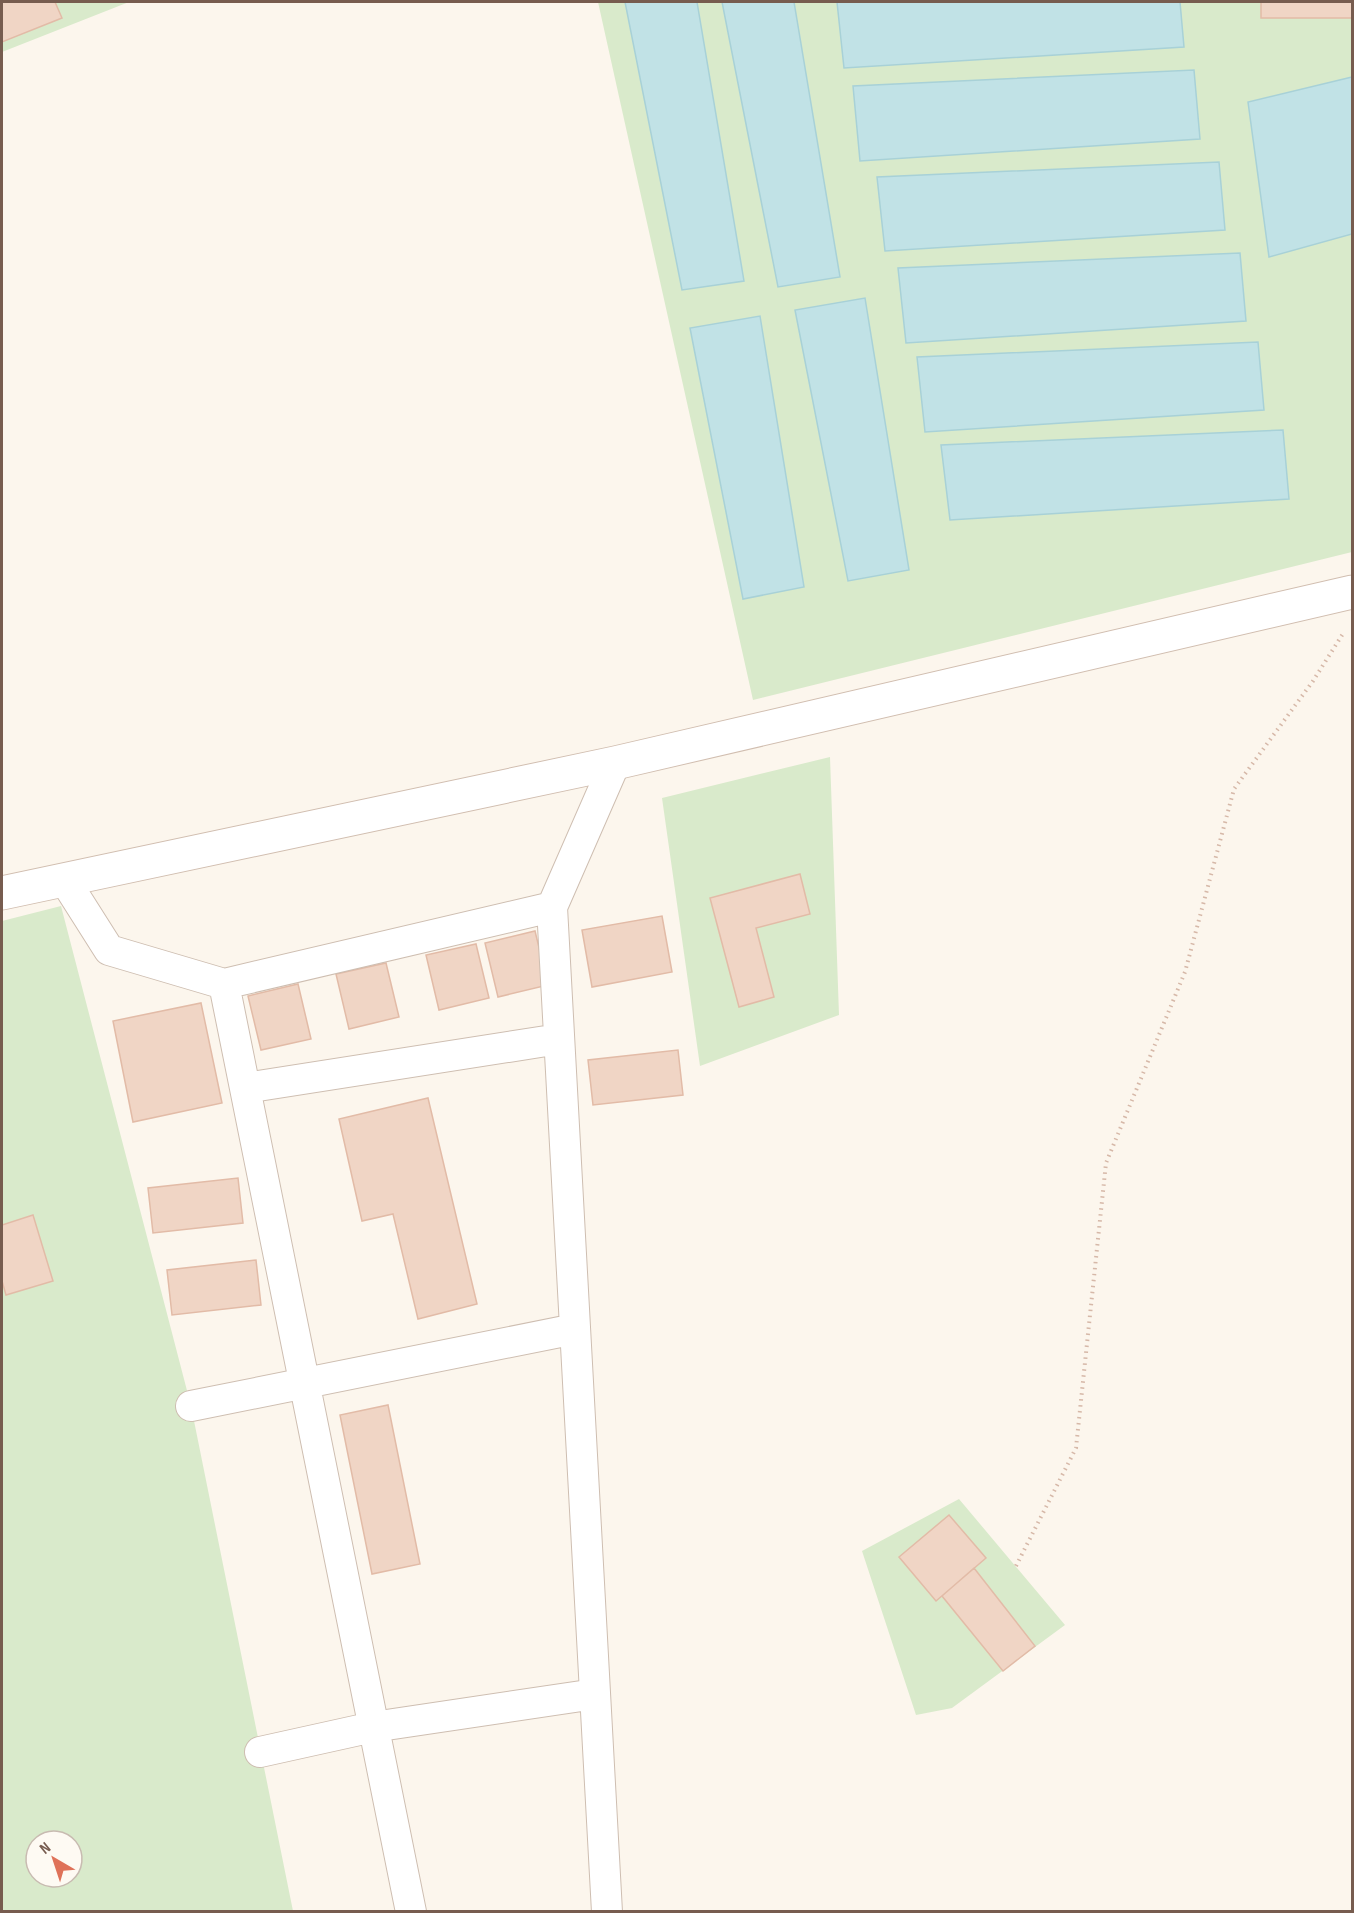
<svg xmlns="http://www.w3.org/2000/svg" width="1354" height="1913" font-family="'Sofia Sans Condensed',sans-serif">
<style>
.green{fill:#d9eacb;fill-rule:evenodd}
.water{fill:#c1e2e6;stroke:#a8d1d7;stroke-width:1.5}
.building{fill:#f0d5c5;stroke:#e2bba7;stroke-width:1.5}
.lines{fill:none;stroke-linecap:round;stroke-linejoin:round}
.minor-casing{stroke:#cebeb1;stroke-width:32}
.secondary-casing{stroke:#d1beb0;stroke-width:35}
.path{stroke:#d6b8a8;stroke-width:4;stroke-dasharray:1.5 4.5;stroke-linecap:butt}
.minor{stroke:#fff;stroke-width:30}
.secondary{stroke:#fff;stroke-width:33}
</style>
<rect width="100%" height="100%" fill="#fcf6ed"/>
<path class="green" d="M 2,2 L 129,2 L 2,52 Z
M 598,2 L 1352,2 L 1352,552 L 753,700 Z
M 830,757 L 839,1015 L 700,1066 L 662,798 Z
M 61,906 L 191,1406 L 293,1911 L 2,1912 L 2,921 ZM 36,1841 L 72,1841 L 72,1877 L 36,1877 Z
M 959,1499 L 1065,1625 L 952,1708 L 916,1715 L 862,1551 Z"/>
<path class="water" d="M 625,2 L 697,2 L 744,281 L 682,290 Z
M 722,2 L 794,2 L 840,277 L 778,287 Z
M 837,2 L 1180,2 L 1184,47 L 844,68 Z
M 1194,70 L 1200,139 L 860,161 L 853,86 Z
M 1352,77 L 1352,234 L 1269,257 L 1248,102 Z
M 1219,162 L 1225,230 L 885,251 L 877,177 Z
M 1240,253 L 1246,321 L 906,343 L 898,268 Z
M 865,298 L 909,570 L 848,581 L 795,310 Z
M 760,316 L 804,587 L 743,599 L 690,328 Z
M 1258,342 L 1264,410 L 925,432 L 917,357 Z
M 1283,430 L 1289,499 L 950,520 L 941,445 Z"/>
<path class="building" d="M 2,2 L 55,2 L 62,18 L 2,42 Z
M 1261,2 L 1352,2 L 1352,18 L 1261,18 Z
M 800,874 L 810,914 L 756,928 L 774,997 L 739,1007 L 710,898 Z
M 662,916 L 672,972 L 592,987 L 582,930 Z
M 535,931 L 548,985 L 498,997 L 485,943 Z
M 476,944 L 489,998 L 439,1010 L 426,955 Z
M 386,963 L 399,1017 L 349,1029 L 336,974 Z
M 298,984 L 311,1039 L 261,1050 L 248,996 Z
M 201,1003 L 222,1103 L 133,1122 L 113,1021 Z
M 678,1050 L 683,1095 L 593,1105 L 588,1060 Z
M 428,1098 L 477,1304 L 418,1319 L 393,1214 L 362,1221 L 339,1119 Z
M 238,1178 L 243,1223 L 153,1233 L 148,1188 Z
M 33,1215 L 53,1281 L 6,1295 L 2,1281 L 2,1225 Z
M 256,1260 L 261,1305 L 172,1315 L 167,1270 Z
M 388,1405 L 420,1564 L 372,1574 L 340,1415 Z
M 949,1515 L 986,1558 L 936,1601 L 899,1557 Z
M 974,1568 L 1035,1646 L 1003,1671 L 942,1596 Z"/>
<g class="lines">
<g class="minor-casing">
<path id="minor" d="M 64,879 L 109,950 L 224,984 L 552,907 L 615,763
M 552,907 L 607,1912
M 224,984 L 411,1912
M 245,1088 L 559,1039
M 191,1406 L 575,1329
M 260,1752 L 373,1727 L 595,1694"/>
</g>
<g class="secondary-casing">
<path id="secondary" d="M 2,893 L 615,763 L 1352,592"/>
</g>
<path class="path" d="M 1016,1566 L 1076,1448 L 1106,1163 L 1185,972 L 1234,789 L 1313,681 L 1344,632"/>
<use href="#minor" class="minor"/>
<use href="#secondary" class="secondary"/>
</g>
<rect width="1354" height="1913" fill="none" stroke="#775c4f" stroke-width="6"/>
<g transform="translate(54 1859) rotate(321)"><circle r="28" fill="#fefaf3" stroke="#c8bbb1" stroke-width="1.5"/>
<path d="M0-4.5L10 22L0 15L-10 22Z" fill="#df7259"/>
<text y="-9" font-size="16" font-weight="bold" text-anchor="middle" fill="#775c4f">N</text>
</g>
</svg>
